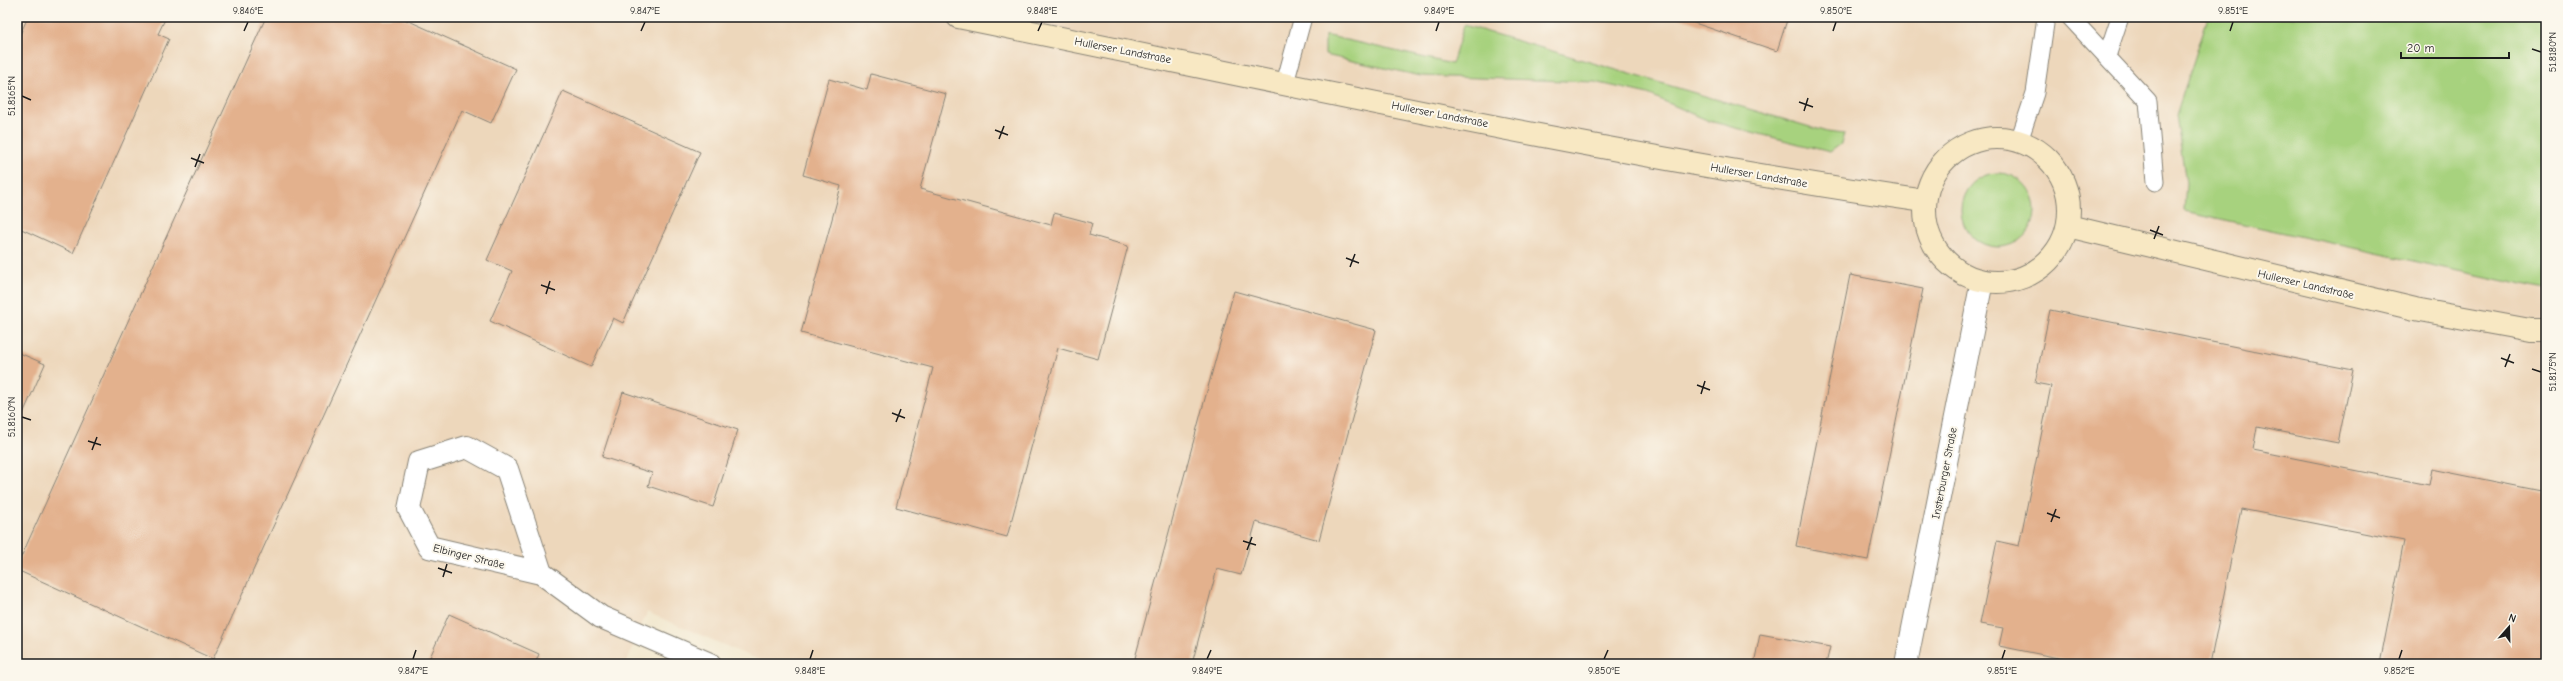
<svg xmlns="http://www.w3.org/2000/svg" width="2563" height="681" font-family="'Comic Neue',sans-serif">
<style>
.built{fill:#edd7bb}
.green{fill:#a7d27e;stroke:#62774d}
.building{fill:#e3b18d}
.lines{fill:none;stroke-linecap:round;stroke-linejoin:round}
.lane-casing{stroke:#868174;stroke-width:19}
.street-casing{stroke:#868174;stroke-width:24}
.secondary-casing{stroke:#868174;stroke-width:24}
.lane{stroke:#fff;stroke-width:17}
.street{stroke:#fff;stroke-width:22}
.secondary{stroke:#f8e8c3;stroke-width:22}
.ticks{fill:none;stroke:#1c1c1c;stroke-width:1.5}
.labels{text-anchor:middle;stroke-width:4;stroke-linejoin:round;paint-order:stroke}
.street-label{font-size:11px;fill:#1c1c1c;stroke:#fbf7ec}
.neatline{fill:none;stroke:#1c1c1c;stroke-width:1.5}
.ticks-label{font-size:10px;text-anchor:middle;fill:#1c1c1c}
</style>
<rect width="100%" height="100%" fill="#fbf7ec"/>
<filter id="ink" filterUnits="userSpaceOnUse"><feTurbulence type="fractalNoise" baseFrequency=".025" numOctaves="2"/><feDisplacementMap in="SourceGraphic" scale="8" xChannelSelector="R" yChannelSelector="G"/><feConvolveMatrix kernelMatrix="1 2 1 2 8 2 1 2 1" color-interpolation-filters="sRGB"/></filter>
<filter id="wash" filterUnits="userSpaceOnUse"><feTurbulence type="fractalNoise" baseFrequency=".012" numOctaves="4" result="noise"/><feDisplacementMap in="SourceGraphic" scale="16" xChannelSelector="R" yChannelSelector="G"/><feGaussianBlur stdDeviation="0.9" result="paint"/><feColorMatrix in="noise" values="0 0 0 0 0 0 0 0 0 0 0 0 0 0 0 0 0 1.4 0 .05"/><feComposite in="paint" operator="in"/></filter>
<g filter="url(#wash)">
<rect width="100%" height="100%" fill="#f1e6cc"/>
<path class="built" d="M 17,17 L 2546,17 L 2546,664 L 768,664 L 647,612 L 626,664 L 17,664 Z"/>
<path class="green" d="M 2208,17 L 2546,17 L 2546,290 L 2184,211 L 2186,183 L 2176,115 Z
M 1464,25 L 1827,132 L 1844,134 L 1841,144 L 1830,152 L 1709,121 L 1648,94 L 1595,82 L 1421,76 L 1325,55 L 1325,35 L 1452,64 Z
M1961 210a37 37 0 1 1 74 0a37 37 0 1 1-74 0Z"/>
<g id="blocks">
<path class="building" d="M 28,17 L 166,17 L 158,34 L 169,39 L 73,253 L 17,227 L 17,41 Z
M 266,17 L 400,17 L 516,69 L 491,123 L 462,110 L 213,659 L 17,570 L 17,566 Z
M 1677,17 L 1788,17 L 1777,51 Z
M 871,74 L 946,94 L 920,189 L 1051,225 L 1054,213 L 1092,223 L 1089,235 L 1128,246 L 1098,359 L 1058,348 L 1007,537 L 896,507 L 933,368 L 801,333 L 841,186 L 803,175 L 829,79 L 867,90 Z
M 563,91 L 700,152 L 623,323 L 613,318 L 591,367 L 490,321 L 512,271 L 487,260 Z
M 1850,275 L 1923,289 L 1868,560 L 1796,546 Z
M 1234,291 L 1376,330 L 1319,540 L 1256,522 L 1241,575 L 1217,569 L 1192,664 L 1158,664 L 1135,658 Z
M 2050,310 L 2353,370 L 2338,443 L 2257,427 L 2253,450 L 2429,485 L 2432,469 L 2546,492 L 2546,664 L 2380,664 L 2404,541 L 2241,509 L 2210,664 L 2088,664 L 1999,646 L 2003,628 L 1980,624 L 1997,541 L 2019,546 L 2051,386 L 2035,383 Z
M 17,352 L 45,364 L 17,427 Z
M 623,392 L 738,430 L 713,507 L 648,486 L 652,473 L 602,457 Z
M 449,614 L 539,654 L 535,664 L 427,664 Z
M 1760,634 L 1830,647 L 1826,664 L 1754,664 Z"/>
</g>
</g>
<g filter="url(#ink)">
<use href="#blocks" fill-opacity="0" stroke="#868174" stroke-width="1"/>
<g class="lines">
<g class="lane-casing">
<path id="lane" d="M 2070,17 L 2148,101 L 2155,182
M 2107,56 L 2120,17
M 1285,83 L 1303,17
M 2019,141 L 2035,93 L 2046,17"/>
</g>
<g class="street-casing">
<path id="street" d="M 541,573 L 507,469 L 467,447 L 419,462 L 409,509 L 429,547 L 541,573 L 601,617 L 710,664
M 1906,664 L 1982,281"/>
</g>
<g class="secondary-casing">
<path id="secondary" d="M 958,17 C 1279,82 1600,154 1925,201
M1925 210a72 72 0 1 1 144 0a72 72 0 1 1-144 0Z
M 2068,226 L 2415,309 L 2530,330 L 2546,330"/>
</g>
<use href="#lane" class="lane"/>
<use href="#street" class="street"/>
<use href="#secondary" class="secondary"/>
</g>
</g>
<path class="ticks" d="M 244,31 L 248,22M 641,31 L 645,22M 1038,31 L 1042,22M 1436,31 L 1439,22M 1833,31 L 1836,22M 2230,31 L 2233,22M 2532,49 L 2541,52M 22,96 L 31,100M 1799,102 L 1813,107M 1804,111 L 1808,98M 995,130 L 1008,135M 999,139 L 1004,126M 191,158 L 204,163M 195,167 L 200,154M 2150,230 L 2163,235M 2154,239 L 2159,226M 1346,258 L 1359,263M 1350,267 L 1355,254M 541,285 L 555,290M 546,294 L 550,281M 2501,358 L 2514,363M 2505,367 L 2510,354M 2532,369 L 2541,372M 1697,385 L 1710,390M 1701,394 L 1705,381M 892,413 L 905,418M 22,417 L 31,420M 896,422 L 901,409M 88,441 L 101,445M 92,450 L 97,437M 2047,513 L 2060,518M 2051,522 L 2056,509M 1243,541 L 1256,545M 1247,550 L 1252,537M 438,568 L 452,573M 443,577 L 447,564M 413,659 L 416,650M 810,659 L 813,650M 1207,659 L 1211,650M 1604,659 L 1608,650M 2002,659 L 2005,650M 2399,659 L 2402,650"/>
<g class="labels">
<g class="street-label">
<text transform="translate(1123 50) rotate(11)" y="4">Hullerser Landstraße</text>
<text transform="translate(1440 114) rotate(11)" y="4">Hullerser Landstraße</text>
<text transform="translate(1759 175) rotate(10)" y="4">Hullerser Landstraße</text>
<text transform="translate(2306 284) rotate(13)" y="4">Hullerser Landstraße</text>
<text transform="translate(1944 473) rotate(-79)" y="4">Insterburger Straße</text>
<text transform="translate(469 556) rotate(14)" y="4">Elbinger Straße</text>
</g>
</g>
<rect width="2563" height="681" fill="none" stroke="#fbf7ec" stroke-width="44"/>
<g transform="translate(2509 627) rotate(20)" stroke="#fbf7ec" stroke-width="3" paint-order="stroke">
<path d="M0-3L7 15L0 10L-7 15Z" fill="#1c1c1c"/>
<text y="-6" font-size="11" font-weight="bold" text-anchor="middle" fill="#1c1c1c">N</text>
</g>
<path d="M2401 52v6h108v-6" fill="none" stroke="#1c1c1c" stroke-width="2"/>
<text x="2407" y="52" font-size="12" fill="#1c1c1c" stroke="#fbf7ec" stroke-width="3" paint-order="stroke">20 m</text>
<rect x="22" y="22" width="2519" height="637" class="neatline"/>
<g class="ticks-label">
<text x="248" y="14">9.846°E</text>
<text x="645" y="14">9.847°E</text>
<text x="1042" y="14">9.848°E</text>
<text x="1439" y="14">9.849°E</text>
<text x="1836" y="14">9.850°E</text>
<text x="2233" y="14">9.851°E</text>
<text transform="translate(2552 52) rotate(-90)" y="4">51.8180°N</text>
<text transform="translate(11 96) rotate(-90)" y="4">51.8165°N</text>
<text transform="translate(2552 372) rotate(-90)" y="4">51.8175°N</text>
<text transform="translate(11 417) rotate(-90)" y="4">51.8160°N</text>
<text x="413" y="674">9.847°E</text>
<text x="810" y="674">9.848°E</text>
<text x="1207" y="674">9.849°E</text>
<text x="1604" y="674">9.850°E</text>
<text x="2002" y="674">9.851°E</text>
<text x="2399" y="674">9.852°E</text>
</g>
</svg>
